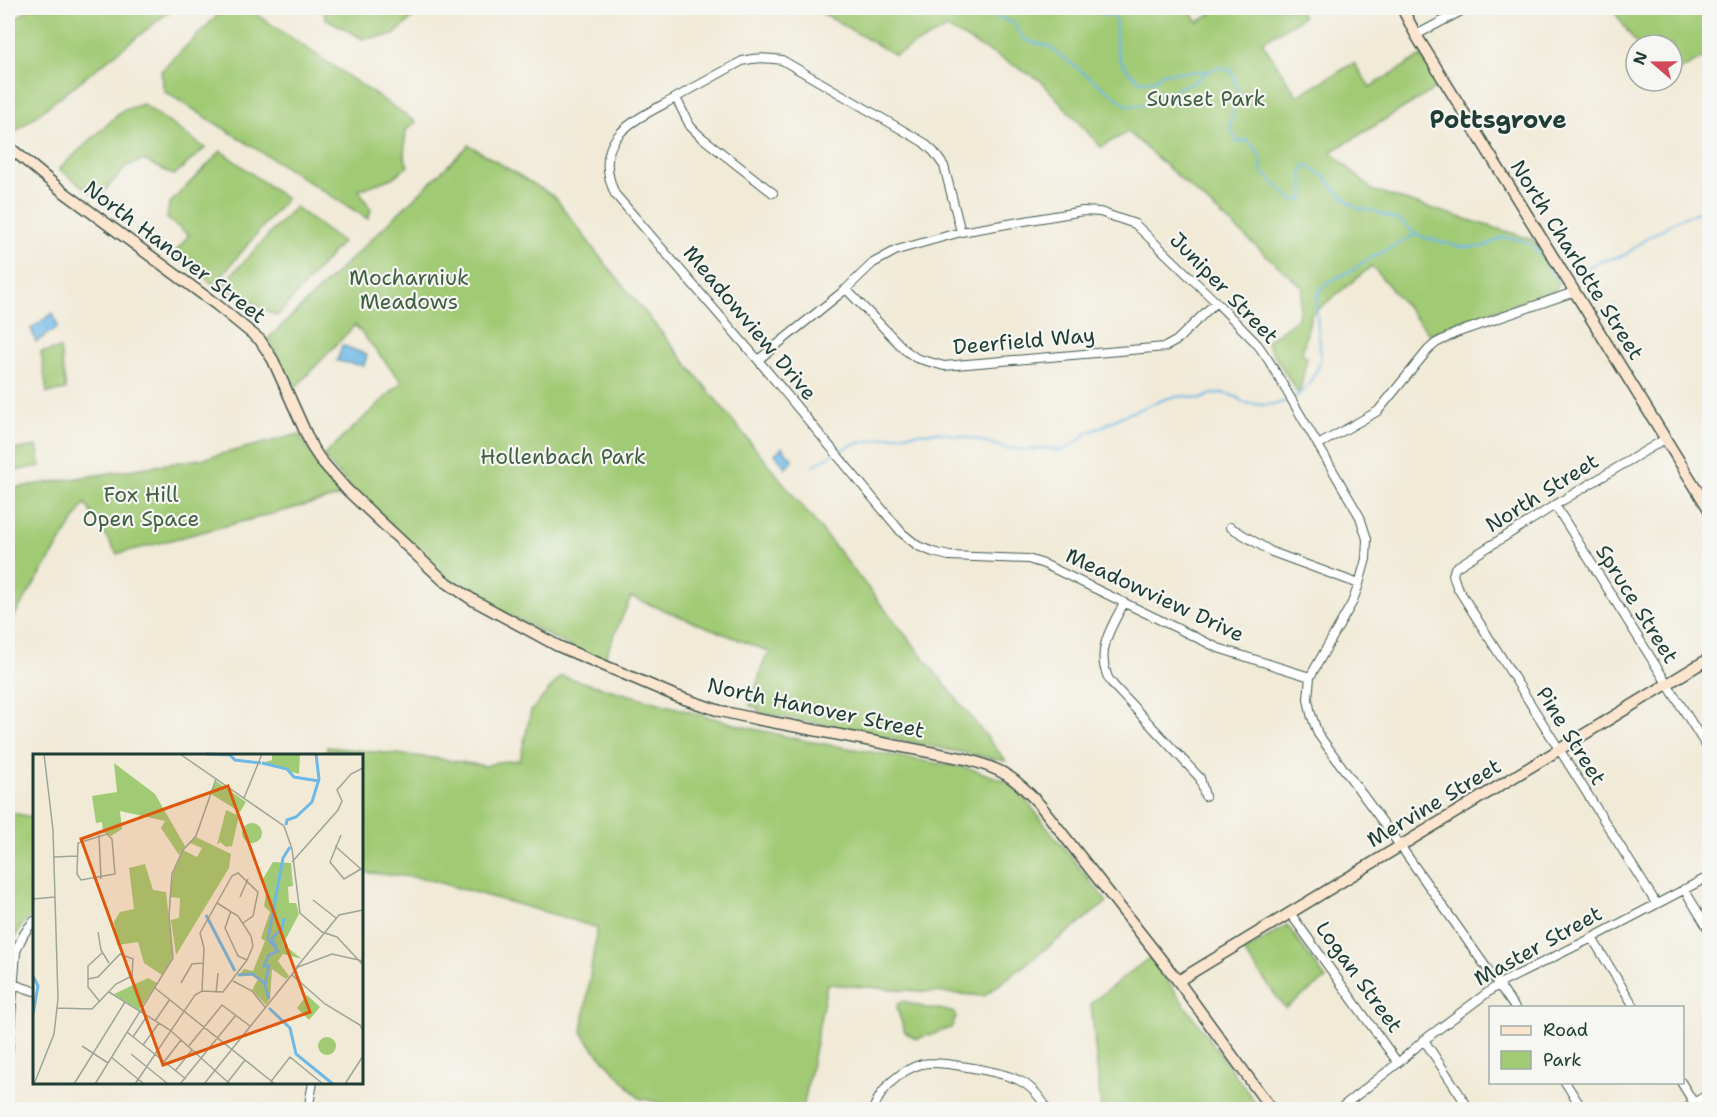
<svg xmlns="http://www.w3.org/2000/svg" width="1717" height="1117" font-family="'Shantell Sans',sans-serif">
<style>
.green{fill:#a1ca75;stroke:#608454;stroke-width:1.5}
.water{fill:#6db8e6;stroke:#467a8d;stroke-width:1.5}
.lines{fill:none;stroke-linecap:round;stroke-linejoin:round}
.stream{stroke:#6db8e6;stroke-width:2}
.street-casing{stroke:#3e574c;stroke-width:10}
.secondary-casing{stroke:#3e574c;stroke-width:13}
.street{stroke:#fff;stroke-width:8}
.secondary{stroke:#fce5cf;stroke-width:10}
.labels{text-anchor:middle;stroke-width:4.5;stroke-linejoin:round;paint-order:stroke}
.park-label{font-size:21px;fill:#406044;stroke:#f6f6f2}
.street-label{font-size:21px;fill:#1f3d34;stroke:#f6f6f2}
.quarter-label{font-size:24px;font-weight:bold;fill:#1f3d34;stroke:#f6f6f2}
.inset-river{fill:none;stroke:#6db8e6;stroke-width:3}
.inset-road{fill:none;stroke:#9da596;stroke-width:1.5}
.view{fill:#de580e;fill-opacity:0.15;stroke:#de580e;stroke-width:3}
.inset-edge{fill:none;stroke:#1f3d34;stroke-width:3}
</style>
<rect width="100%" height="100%" fill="#f6f6f2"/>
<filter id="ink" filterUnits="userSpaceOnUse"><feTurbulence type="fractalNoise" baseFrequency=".0167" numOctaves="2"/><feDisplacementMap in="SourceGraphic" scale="12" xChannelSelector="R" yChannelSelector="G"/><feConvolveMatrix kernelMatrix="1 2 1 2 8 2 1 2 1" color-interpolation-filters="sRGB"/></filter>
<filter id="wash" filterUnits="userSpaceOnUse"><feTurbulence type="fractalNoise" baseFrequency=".008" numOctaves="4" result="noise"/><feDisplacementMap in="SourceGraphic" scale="24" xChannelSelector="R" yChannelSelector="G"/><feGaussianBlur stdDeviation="1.35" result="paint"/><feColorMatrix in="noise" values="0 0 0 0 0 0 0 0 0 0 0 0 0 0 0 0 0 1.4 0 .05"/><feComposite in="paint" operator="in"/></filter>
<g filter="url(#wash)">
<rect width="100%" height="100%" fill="#f1ead7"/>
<path class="green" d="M 31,8 L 174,8 L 14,133 L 8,127 L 8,24 Z
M 225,8 L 247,8 L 416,122 L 406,130 L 404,156 L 408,166 L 392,178 L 359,190 L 371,210 L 368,219 L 164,91 L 161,71 Z
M 323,8 L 423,8 L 394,35 L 363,39 L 325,18 Z
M 813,8 L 1188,8 L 1198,22 L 1220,8 L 1298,8 L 1303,17 L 1262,42 L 1297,96 L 1354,63 L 1370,87 L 1421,56 L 1440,86 L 1331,152 L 1372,190 L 1534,240 L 1559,282 L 1556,289 L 1553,291 L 1452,325 L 1430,335 L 1372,266 L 1311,315 L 1302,353 L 1307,357 L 1299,395 L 1266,342 L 1298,318 L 1303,288 L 1128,132 L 1101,147 L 1040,80 L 947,28 L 895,55 Z
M 1612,8 L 1709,8 L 1709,55 L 1672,74 L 1672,45 L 1637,45 Z
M 143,104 L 205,148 L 174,175 L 143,160 L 127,166 L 98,198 L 59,169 L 122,111 Z
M 469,145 L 555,197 L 596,252 L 841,554 L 1006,761 L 757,712 L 759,708 L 750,706 L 765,658 L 770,652 L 631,597 L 603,661 L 575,649 L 499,610 L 446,578 L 356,494 L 323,456 L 402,382 L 355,325 L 292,391 L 268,339 Z
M 221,151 L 286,199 L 214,285 L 174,254 L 189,235 L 167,219 L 169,204 Z
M 295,207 L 342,242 L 277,316 L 221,286 Z
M 60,349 L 66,390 L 47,393 L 41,352 Z
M 299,434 C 312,457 326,477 345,495 L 117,554 L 85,503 L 8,626 L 8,489 L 206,458 Z
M 37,446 L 41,466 L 8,472 L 8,451 Z
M 561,676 L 745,727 L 807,741 L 971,769 L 1006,781 L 1025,799 L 1107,902 L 984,996 L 827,984 L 803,1109 L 691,1109 L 639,1098 L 593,1048 L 582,1032 L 597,928 L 563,917 L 422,878 L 362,872 L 362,756 L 326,755 L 327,747 L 434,758 L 486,766 L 497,762 L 520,760 L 531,711 Z
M 8,812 L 31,817 L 34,829 L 34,914 C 21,923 15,936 9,951 L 8,950 Z
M 1287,925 L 1326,979 L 1285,1008 L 1244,952 Z
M 1150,957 L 1260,1109 L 1101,1109 L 1091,1003 Z
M 903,1001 L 926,1008 L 940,1009 L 954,1013 L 956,1017 L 951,1028 L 916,1039 L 905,1032 L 897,1009 L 898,1003 Z"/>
<path class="water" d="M 53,313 L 58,327 L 36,342 L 31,329 Z
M 342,345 L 367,355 L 364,366 L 337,361 Z
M 782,447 L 793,460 L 786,468 L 775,454 Z"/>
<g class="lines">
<path class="stream" d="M 975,8 L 1013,23 L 1025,40 L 1048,46 L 1128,106 C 1138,105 1151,105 1161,100 C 1167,97 1171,92 1176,89 C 1180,86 1185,86 1190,84 C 1206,75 1212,62 1232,71 L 1239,96 L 1231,118 L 1231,129 L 1237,142 L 1245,140 C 1255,147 1265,156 1261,169 L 1265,175 L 1293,200 L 1300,200 L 1304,198 L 1302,171 L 1306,165 L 1325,177 L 1339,193 L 1351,204 L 1359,209 L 1372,210 L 1400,221 L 1416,234 L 1426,238 L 1460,247 L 1483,247 L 1504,237 L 1524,241 L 1531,245 L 1542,256 L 1553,275 L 1560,276
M 1096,8 L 1100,14 L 1115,16 C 1117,25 1115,32 1116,41 C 1117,60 1126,71 1141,81 L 1154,80 L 1163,73 L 1205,71
M 1569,274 L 1577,272 L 1599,262 L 1625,255 L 1643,241 L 1679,219 L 1710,208
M 1293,398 L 1306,388 L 1318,368 L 1321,357 L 1316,308 L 1317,297 L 1321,289 L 1328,282 L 1353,270 L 1362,263 L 1416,234
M 838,452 L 854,444 L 899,435 L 917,433 L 938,432 L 979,440 L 1004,448 L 1025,450 L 1048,448 L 1062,451 L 1077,442 L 1088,432 L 1100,428 L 1120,417 L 1168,398 L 1186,396 L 1201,399 L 1212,394 L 1222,393 L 1237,397 L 1244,403 L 1265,405 L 1277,404 L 1288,400
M 812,466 L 833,454"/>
</g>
</g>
<g filter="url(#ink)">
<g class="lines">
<g class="street-casing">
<path id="street" d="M 1416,35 L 1467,8
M 676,98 L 690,126 L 700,136 L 773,193
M 961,232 L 944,166 L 934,152 L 923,142 L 782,60 C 768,58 756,57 742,61 C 720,73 699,85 677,97 C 636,120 589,136 615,194 L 758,360 L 902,533 L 918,546 L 933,552 L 949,556 L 1028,559 L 1044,564 L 1218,648 L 1310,677
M 846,289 L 905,350 L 916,358 L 944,366 L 1165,347 L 1176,341 L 1216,302
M 758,360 L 846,289 L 873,263 L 897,250 L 961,232 L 1083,211 L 1100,212 L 1135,224 L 1216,302 L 1258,345 L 1269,361 L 1360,517 L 1367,539 L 1366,559 L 1359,584 L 1352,603 L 1310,677 L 1308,699 L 1311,714 L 1318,734 L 1401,847 L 1515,1008
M 1318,445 L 1378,411 L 1428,350 L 1436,343 L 1456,333 L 1574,292
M 1555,505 L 1710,752
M 1230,527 L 1272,552 L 1359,584
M 1124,603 C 1113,624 1096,649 1107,675 C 1108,679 1112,683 1115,687 L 1200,778 L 1205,796
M 1684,889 L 1710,932
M 1656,903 L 1457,587 L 1453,575 L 1455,568 L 1555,505 L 1665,439
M 1290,913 L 1398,1063
M 1592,938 L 1635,1008
M 13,984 L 34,991
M 1424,1040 L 1470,1110
M 8,1056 L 16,952 C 20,940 25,930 34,921
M 1565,1082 L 1583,1110
M 1681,1082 L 1694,1103
M 308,1110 L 313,1082
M 873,1110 C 881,1088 900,1070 922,1064 C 939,1060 1002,1072 1018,1080 C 1030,1085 1042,1098 1047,1110
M 1338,1110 L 1398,1063 L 1424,1040 L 1499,984 L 1592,938 L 1710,876
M 1683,1110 L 1710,1093"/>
</g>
<g class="secondary-casing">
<path id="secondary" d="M 1402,8 L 1416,35 L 1450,90 L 1710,511
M 8,146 L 61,190 L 217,305 L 260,340 L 273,360 L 312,447 L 320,459 L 347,490 L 443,580 L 473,600 L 558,646 L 676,696 L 720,711 L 756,719 L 966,759 C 1002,769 1015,777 1040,805 L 1178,981 L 1272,1110
M 1178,981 L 1710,658"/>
</g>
<use href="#street" class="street"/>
<use href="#secondary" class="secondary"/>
</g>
</g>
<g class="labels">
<g class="park-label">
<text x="1206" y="106">Sunset Park</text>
<text x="409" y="285">Mocharniuk<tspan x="409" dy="24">Meadows</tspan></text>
<text x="563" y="464">Hollenbach Park</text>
<text x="141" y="502">Fox Hill<tspan x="141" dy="24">Open Space</tspan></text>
</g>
<g class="street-label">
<text transform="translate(175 252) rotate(37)" y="7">North Hanover Street</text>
<text transform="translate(1577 260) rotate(58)" y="7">North Charlotte Street</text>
<text transform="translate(1224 288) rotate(46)" y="7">Juniper Street</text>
<text transform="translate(750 323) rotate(50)" y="7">Meadowview Drive</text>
<text transform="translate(1024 341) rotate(-5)" y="7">Deerfield Way</text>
<text transform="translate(1542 493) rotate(-32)" y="7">North Street</text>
<text transform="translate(1155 595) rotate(25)" y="7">Meadowview Drive</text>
<text transform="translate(1637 604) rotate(58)" y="7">Spruce Street</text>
<text transform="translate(816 708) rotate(12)" y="7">North Hanover Street</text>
<text transform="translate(1571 736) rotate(58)" y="7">Pine Street</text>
<text transform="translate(1434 803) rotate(-31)" y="7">Mervine Street</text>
<text transform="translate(1538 946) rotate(-29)" y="7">Master Street</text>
<text transform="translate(1359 977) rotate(54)" y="7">Logan Street</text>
</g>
<g class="quarter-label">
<text x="1498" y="128">Pottsgrove</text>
</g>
</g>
<g transform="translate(33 754)">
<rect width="330" height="330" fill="#f1ead7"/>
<path d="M 239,0 L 267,0 L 266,20 L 229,9 L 239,6 ZM 81,9 L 122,40 L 152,92 L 146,101 L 128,74 L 132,67 L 87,57 L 89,75 L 78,82 L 70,78 L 69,68 L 63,69 L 59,42 L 84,38 ZM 183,27 L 213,48 L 207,58 L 178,40 ZM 193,56 L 206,62 L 199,92 L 193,93 L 187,88 L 184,91 ZM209 79a10 10 0 1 1 20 0a10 10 0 1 1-20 0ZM 163,83 L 198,100 L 196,114 L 143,201 L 138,166 L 146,164 L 147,144 L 137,143 L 140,120 L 150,96 L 164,103 L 169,94 L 157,89 ZM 240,108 L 258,109 L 260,132 L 255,133 L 256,149 L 263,149 L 266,160 L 250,190 L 269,205 L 250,200 L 245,207 L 256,222 L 253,225 L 239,215 L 237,245 L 233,251 L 219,236 L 225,225 L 216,220 L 205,222 L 211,215 L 220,217 L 232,187 L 228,184 L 237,158 L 231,152 L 234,134 L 228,128 ZM 112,110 L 120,136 L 133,138 L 140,202 L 129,221 L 111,209 L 105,188 L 84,191 L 81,168 L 87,158 L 101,155 L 96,114 ZM 115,224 L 124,229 L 106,256 L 81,240 ZM 274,241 L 287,253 L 276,266 L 264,254 ZM285 292a9 9 0 1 1 18 0a9 9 0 1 1-18 0Z" fill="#a1ca75"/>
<path class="inset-river" d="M 173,0 L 197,1 L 202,6 L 228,9M 229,9 L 254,15 L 261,23 L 286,27M 253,71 L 254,66 L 263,63 L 279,48 L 286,25 L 283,0M 173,161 L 202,217M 243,193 L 239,184 L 249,175 L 251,164M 205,221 L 220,220 L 231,229M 0,222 L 5,232 L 0,260M 236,245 L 232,231 L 236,212 L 231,212 L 236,201 L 245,197 L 235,185 L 250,104 L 257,93M 236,254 L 257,274 L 263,300 L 300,330"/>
<path class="inset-road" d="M 147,0 L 251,72 L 259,95 L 267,159 L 289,178 L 304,183 L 330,211M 211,44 L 229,0M 74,80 L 79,85 L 82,120 L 48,126 L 44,120 L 45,89 ZM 66,81 L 68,125M 308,81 L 297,108 L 311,125 L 328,115M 302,92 L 329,116M 21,103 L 44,102M 259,108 L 305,56 L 309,47 L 304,36 L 318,20 L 330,14M 207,143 L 215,125M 0,145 L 22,143M 280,146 L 303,164M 198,157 L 192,174 L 205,202 L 214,206M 65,178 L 68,196 L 76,209M 263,214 L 306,161 L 330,156M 259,221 L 292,250 L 327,271 L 330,277M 200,227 L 219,237 L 232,253M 148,229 L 159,210 L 170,209M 122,234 L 242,330M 169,237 L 171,194 L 167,179 L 199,122 L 205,119 L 225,138 L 220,162 L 210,169M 76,238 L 137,276 L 197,330M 183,239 L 185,219M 67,248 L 55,233 L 55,212 L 69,199M 24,254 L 59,255 L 83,230 L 99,222 L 100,205 L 87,200 L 65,223 L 55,225M 122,267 L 137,245M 94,278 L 153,325M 100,283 L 114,262M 110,291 L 126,269M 49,292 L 75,309M 155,293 L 189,251 L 217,272M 78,303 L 111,330M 103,304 L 98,300 L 135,330M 131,308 L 148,286M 142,317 L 159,296M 194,329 L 212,306M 1,330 L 21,280 L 25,245 L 20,76 L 11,0M 41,330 L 92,248M 62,330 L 140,204 L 136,161 L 139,120 L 150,96 L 163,82 L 183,25M 102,330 L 162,241 L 169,237 L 190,238 L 214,206 L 220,192 L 218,182 L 205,162 L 184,149M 147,330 L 203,261M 171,330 L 265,213 L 299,200 L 330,207M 236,330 L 257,303 L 290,330M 312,330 L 330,302"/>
<path class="view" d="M 195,32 L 277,258 L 130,311 L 48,85 Z"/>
<rect width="330" height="330" class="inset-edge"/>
</g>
<rect width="1717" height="1117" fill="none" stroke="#f6f6f2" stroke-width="30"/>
<rect x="1489" y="1006" width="195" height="78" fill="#f6f6f2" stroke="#a0aca6" stroke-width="1.5"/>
<rect x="1501" y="1026" width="30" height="9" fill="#fce5cf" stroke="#a0aca6" stroke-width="1.5"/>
<text x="1543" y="1036" font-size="18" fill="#1f3d34">Road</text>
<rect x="1501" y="1051" width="30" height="18" fill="#a1ca75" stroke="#a0aca6" stroke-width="1.5"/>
<text x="1543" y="1066" font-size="18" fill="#1f3d34">Park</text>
<g transform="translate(1654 63) rotate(290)"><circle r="28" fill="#f6f6f2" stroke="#a0aca6" stroke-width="1.5"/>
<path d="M0-4.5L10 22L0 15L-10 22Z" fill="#d1495b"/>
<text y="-9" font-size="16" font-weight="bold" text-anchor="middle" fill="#1f3d34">N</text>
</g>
</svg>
